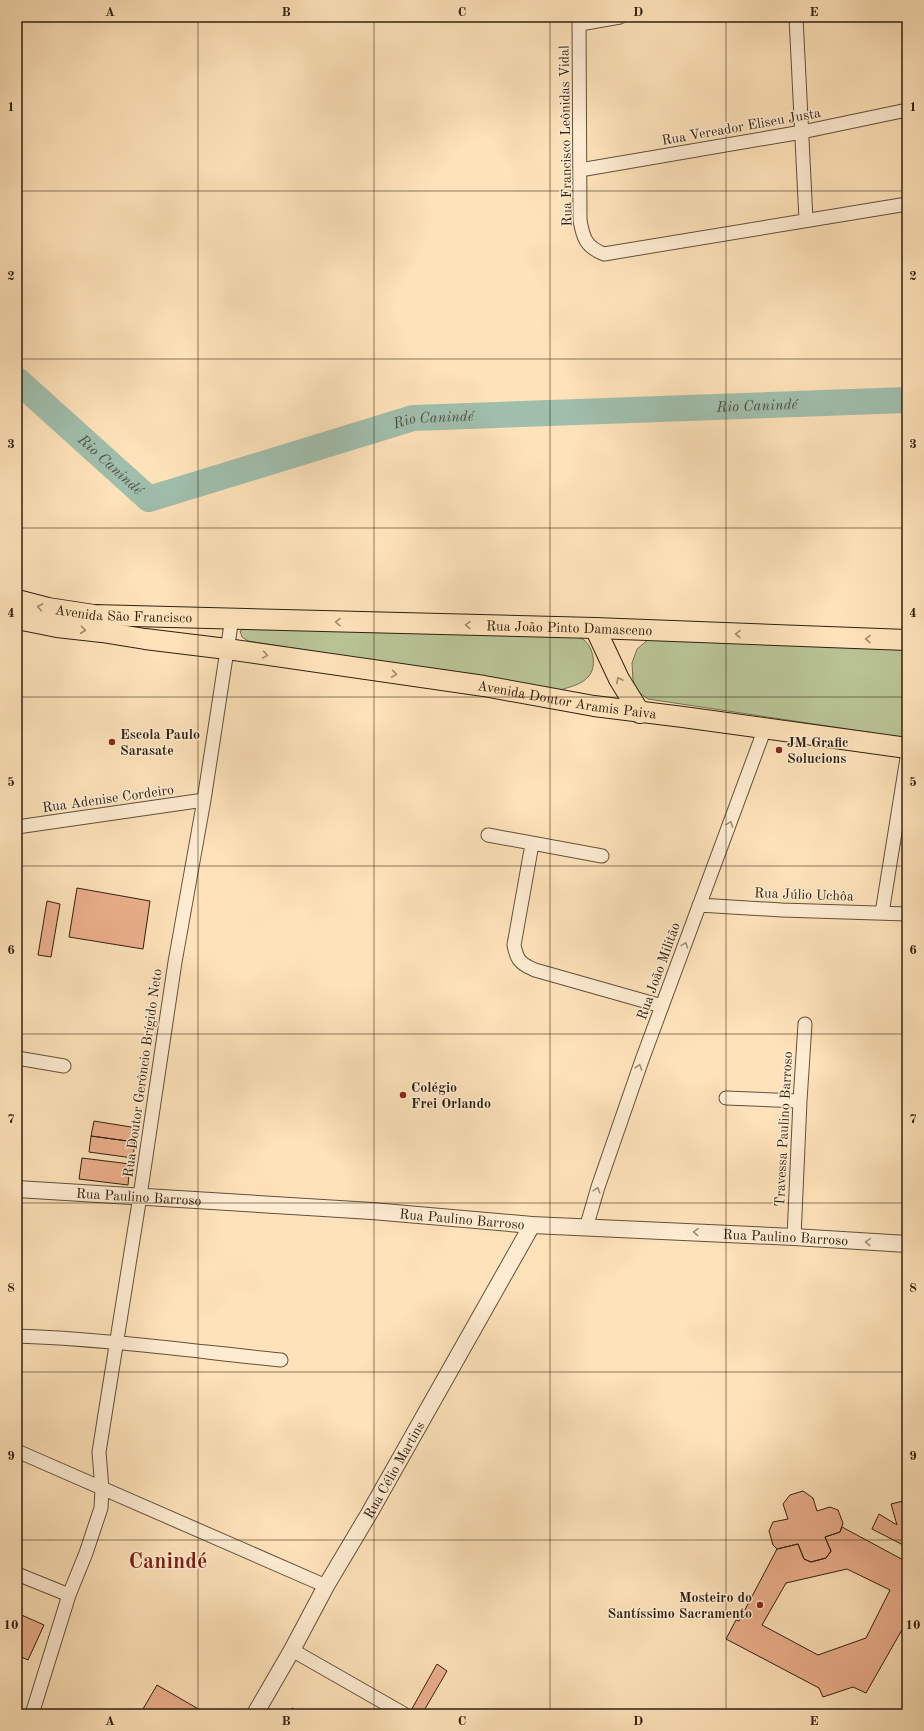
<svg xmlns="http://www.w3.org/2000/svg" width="924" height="1731" font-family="'Old Standard TT',serif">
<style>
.green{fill:#b9c495;stroke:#747253}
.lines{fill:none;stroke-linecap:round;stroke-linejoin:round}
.river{stroke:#a0beac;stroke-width:26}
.building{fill:#ecaf8c;stroke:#2f2011;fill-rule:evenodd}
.minor-casing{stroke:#63503b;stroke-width:15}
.tertiary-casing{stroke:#63503b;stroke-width:18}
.primary-casing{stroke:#2f2011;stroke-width:22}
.minor{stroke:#feecd2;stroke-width:13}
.tertiary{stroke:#feecd2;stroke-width:16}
.primary{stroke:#fee2b9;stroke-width:20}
.oneway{stroke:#a18b6d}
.oneway2{stroke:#a1907b}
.grid{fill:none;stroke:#2f2011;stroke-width:1;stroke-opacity:0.55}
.poi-dot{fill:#8f2418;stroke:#feecd2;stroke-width:1.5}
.labels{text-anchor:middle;stroke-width:3;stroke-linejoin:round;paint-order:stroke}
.street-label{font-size:14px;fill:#2f2011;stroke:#feecd2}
.poi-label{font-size:14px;font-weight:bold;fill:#2f2011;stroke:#feecd2;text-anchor:start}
.water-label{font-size:15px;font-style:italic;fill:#514f40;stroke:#feecd2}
.town-label{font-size:22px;font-weight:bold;fill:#7a1f14;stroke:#feecd2}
.neatline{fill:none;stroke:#2f2011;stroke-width:1.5}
.grid-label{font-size:13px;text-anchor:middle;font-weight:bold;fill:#2f2011}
</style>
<rect width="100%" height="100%" fill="#fee2b9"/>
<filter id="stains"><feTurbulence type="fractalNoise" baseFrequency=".005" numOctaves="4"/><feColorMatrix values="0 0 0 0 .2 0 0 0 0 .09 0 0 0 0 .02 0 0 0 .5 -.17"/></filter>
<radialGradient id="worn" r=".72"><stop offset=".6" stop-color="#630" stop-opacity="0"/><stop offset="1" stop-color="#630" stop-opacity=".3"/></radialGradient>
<path class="green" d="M 248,627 L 573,635 C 576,637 581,638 584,640 C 594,648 597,668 588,677 C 581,685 569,687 560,690 L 248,641 L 242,637 L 240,631 Z
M 649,639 L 907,648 L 907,738 L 648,699 L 637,691 L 633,680 L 632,663 L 637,649 Z"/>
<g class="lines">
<path class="river" id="s1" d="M 17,380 L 149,499 L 413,418 L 907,400"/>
</g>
<path class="building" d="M 77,888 L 150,901 L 143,949 L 69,937 Z
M 47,901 L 60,904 L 51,957 L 38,955 Z
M 94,1121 L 137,1128 L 135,1142 L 91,1136 Z
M 91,1136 L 135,1142 L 133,1158 L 89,1152 Z
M 82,1158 L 130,1164 L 128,1185 L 79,1179 Z
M 803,1491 L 813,1498 L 817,1511 L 830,1507 L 838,1510 L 843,1523 L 840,1532 L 825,1537 L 831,1551 L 826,1558 L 811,1562 L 804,1559 L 798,1544 L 777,1549 L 773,1545 L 769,1531 L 773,1522 L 788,1519 L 783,1504 L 790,1495 Z
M 907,1500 L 907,1547 L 872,1529 L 879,1514 L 897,1525 L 891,1504 Z
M 842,1527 L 907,1562 L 907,1621 L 866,1693 L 853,1687 L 823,1697 L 819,1688 L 726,1639 L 736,1620 L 739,1621 L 777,1549 L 798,1544 L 804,1559 L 811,1562 L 826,1558 L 831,1551 L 825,1537 L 840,1532 ZM 847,1569 L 890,1590 L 866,1638 L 818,1655 L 762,1625 L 786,1583 Z
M 17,1613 L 44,1625 L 28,1660 L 17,1655 Z
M 437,1664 L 447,1671 L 422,1714 L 409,1714 Z
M 157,1685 L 207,1714 L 140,1714 Z
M 292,1708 L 302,1714 L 289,1714 Z"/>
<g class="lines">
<g class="minor-casing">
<path id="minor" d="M 579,17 L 580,220 C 583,238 586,247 604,254 L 907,204
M 796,17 L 806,220
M 580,24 L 620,17
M 580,170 L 802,132 L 907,110
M 17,827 L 204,800
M 488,835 L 602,856
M 532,844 L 514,945 C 517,961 521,964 535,970 L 662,1006
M 699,905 L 782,910 L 907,914
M 882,913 L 907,758
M 17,1058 L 64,1066
M 726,1098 L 800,1101
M 586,1228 L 598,1187 L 642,1060 L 765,728
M 794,1237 L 800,1101 L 805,1024
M 17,1336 C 106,1339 192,1351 281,1360
M 17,1451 L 326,1586
M 17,1574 L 69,1595
M 292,1650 L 404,1714
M 32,1714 L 69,1595 L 86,1553 L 101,1508 L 102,1489 L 99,1452 L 106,1408 L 140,1196 L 175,962 L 204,800 L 232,618"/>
</g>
<g class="tertiary-casing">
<g id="tertiary">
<path id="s2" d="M 17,1189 L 372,1211 L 532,1225 L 794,1237 L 907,1244"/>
<path id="s3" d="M 255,1714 L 292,1650 L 326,1586 L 370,1512 L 532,1225"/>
</g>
</g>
<g class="primary-casing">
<g id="primary">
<path id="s4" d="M 17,600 L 48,608 L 94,615 L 595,628 L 907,640"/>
<path id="s5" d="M 17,619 L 57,627 L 102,632 L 145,639 L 227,649 L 484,686 L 594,706 L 683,717 L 907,748"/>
<path d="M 595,628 L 619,679 L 640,713"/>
</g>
</g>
<use href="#minor" class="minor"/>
<use href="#tertiary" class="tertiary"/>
<use href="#primary" class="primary"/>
</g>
<defs><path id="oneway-chevron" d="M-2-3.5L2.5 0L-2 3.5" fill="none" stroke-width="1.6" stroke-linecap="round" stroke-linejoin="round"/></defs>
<g class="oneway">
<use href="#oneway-chevron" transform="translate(40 607) rotate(-169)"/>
<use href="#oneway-chevron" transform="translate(338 622) rotate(-179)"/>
<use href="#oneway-chevron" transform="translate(468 625) rotate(-179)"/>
<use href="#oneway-chevron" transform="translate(83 630) rotate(6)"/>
<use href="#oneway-chevron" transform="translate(738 634) rotate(-178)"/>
<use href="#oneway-chevron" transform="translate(868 639) rotate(-178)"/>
<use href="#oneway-chevron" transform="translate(265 655) rotate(9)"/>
<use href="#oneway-chevron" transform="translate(394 674) rotate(8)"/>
<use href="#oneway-chevron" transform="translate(619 680) rotate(-117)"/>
</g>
<g class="oneway2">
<use href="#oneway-chevron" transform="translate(730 824) rotate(-70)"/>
<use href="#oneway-chevron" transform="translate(685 945) rotate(-70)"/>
<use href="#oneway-chevron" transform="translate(639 1067) rotate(-71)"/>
<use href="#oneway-chevron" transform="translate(597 1190) rotate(-73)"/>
<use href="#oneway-chevron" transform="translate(696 1232) rotate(-177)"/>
<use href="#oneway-chevron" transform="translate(868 1242) rotate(-176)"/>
</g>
<path class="grid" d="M 198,17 L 198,1714M 374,17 L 374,1714M 550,17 L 550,1714M 726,17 L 726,1714M 17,191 L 907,191M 17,359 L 907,359M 17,528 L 907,528M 17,697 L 907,697M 17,866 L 907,866M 17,1034 L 907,1034M 17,1203 L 907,1203M 17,1372 L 907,1372M 17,1540 L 907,1540"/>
<g class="poi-dot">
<circle cx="112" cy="742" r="4"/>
<circle cx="779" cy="750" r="4"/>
<circle cx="403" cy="1095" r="4"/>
<circle cx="760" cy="1605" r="4"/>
</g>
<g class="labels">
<g class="street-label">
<text transform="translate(741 126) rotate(-10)" y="5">Rua Vereador Eliseu Justa</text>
<text transform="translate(565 136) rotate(-91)" y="5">Rua Francisco Leônidas Vidal</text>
<text dy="5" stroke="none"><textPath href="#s4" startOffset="108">Avenida São Francisco</textPath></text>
<text dy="5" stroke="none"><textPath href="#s4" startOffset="554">Rua João Pinto Damasceno</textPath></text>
<text dy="5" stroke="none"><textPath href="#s5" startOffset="556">Avenida Doutor Aramis Paiva</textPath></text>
<text transform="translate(108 798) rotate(-8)" y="5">Rua Adenise Cordeiro</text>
<text transform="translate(804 894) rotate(2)" y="5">Rua Júlio Uchôa</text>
<text transform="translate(658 971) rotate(-70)" y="5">Rua João Militão</text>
<text transform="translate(142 1073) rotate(-82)" y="5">Rua Doutor Gerôncio Brígido Neto</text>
<text transform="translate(783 1129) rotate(-87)" y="5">Travessa Paulino Barroso</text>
<text dy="5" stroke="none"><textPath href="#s2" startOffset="122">Rua Paulino Barroso</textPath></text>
<text dy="5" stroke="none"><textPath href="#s2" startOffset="446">Rua Paulino Barroso</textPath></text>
<text dy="5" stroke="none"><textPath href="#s2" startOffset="770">Rua Paulino Barroso</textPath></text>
<text dy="5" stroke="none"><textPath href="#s3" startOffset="281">Rua Célio Martins</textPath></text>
</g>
<g class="poi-label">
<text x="120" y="739">Escola Paulo<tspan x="120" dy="16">Sarasate</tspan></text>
<text x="787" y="747">JM Grafic<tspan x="787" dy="16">Solucions</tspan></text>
<text x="411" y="1092">Colégio<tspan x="411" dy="16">Frei Orlando</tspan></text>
<text x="752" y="1602" text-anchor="end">Mosteiro do<tspan x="752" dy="16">Santíssimo Sacramento</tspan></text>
</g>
<g class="water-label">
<text dy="5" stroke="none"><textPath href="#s1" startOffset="798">Rio Canindé</textPath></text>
<text dy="5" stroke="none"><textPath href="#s1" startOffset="474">Rio Canindé</textPath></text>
<text dy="5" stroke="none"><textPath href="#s1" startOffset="126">Rio Canindé</textPath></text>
</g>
<g class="town-label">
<text x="168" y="1568">Canindé</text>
</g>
</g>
<rect width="924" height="1731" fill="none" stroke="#fee2b9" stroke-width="44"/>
<rect x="22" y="22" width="880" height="1687" class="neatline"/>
<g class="grid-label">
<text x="110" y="16">A</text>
<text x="286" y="16">B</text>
<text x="462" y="16">C</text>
<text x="638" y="16">D</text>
<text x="814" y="16">E</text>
<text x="11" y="111">1</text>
<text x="913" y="111">1</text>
<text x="11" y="280">2</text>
<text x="913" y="280">2</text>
<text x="11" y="448">3</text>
<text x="913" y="448">3</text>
<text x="11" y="617">4</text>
<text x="913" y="617">4</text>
<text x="11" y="786">5</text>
<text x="913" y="786">5</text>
<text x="11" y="954">6</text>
<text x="913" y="954">6</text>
<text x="11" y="1123">7</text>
<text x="913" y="1123">7</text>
<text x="11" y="1292">8</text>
<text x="913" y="1292">8</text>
<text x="11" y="1460">9</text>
<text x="913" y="1460">9</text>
<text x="11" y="1629">10</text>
<text x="913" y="1629">10</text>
<text x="110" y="1725">A</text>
<text x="286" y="1725">B</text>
<text x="462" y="1725">C</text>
<text x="638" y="1725">D</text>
<text x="814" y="1725">E</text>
</g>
<rect width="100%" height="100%" filter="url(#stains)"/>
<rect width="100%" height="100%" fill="url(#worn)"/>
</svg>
